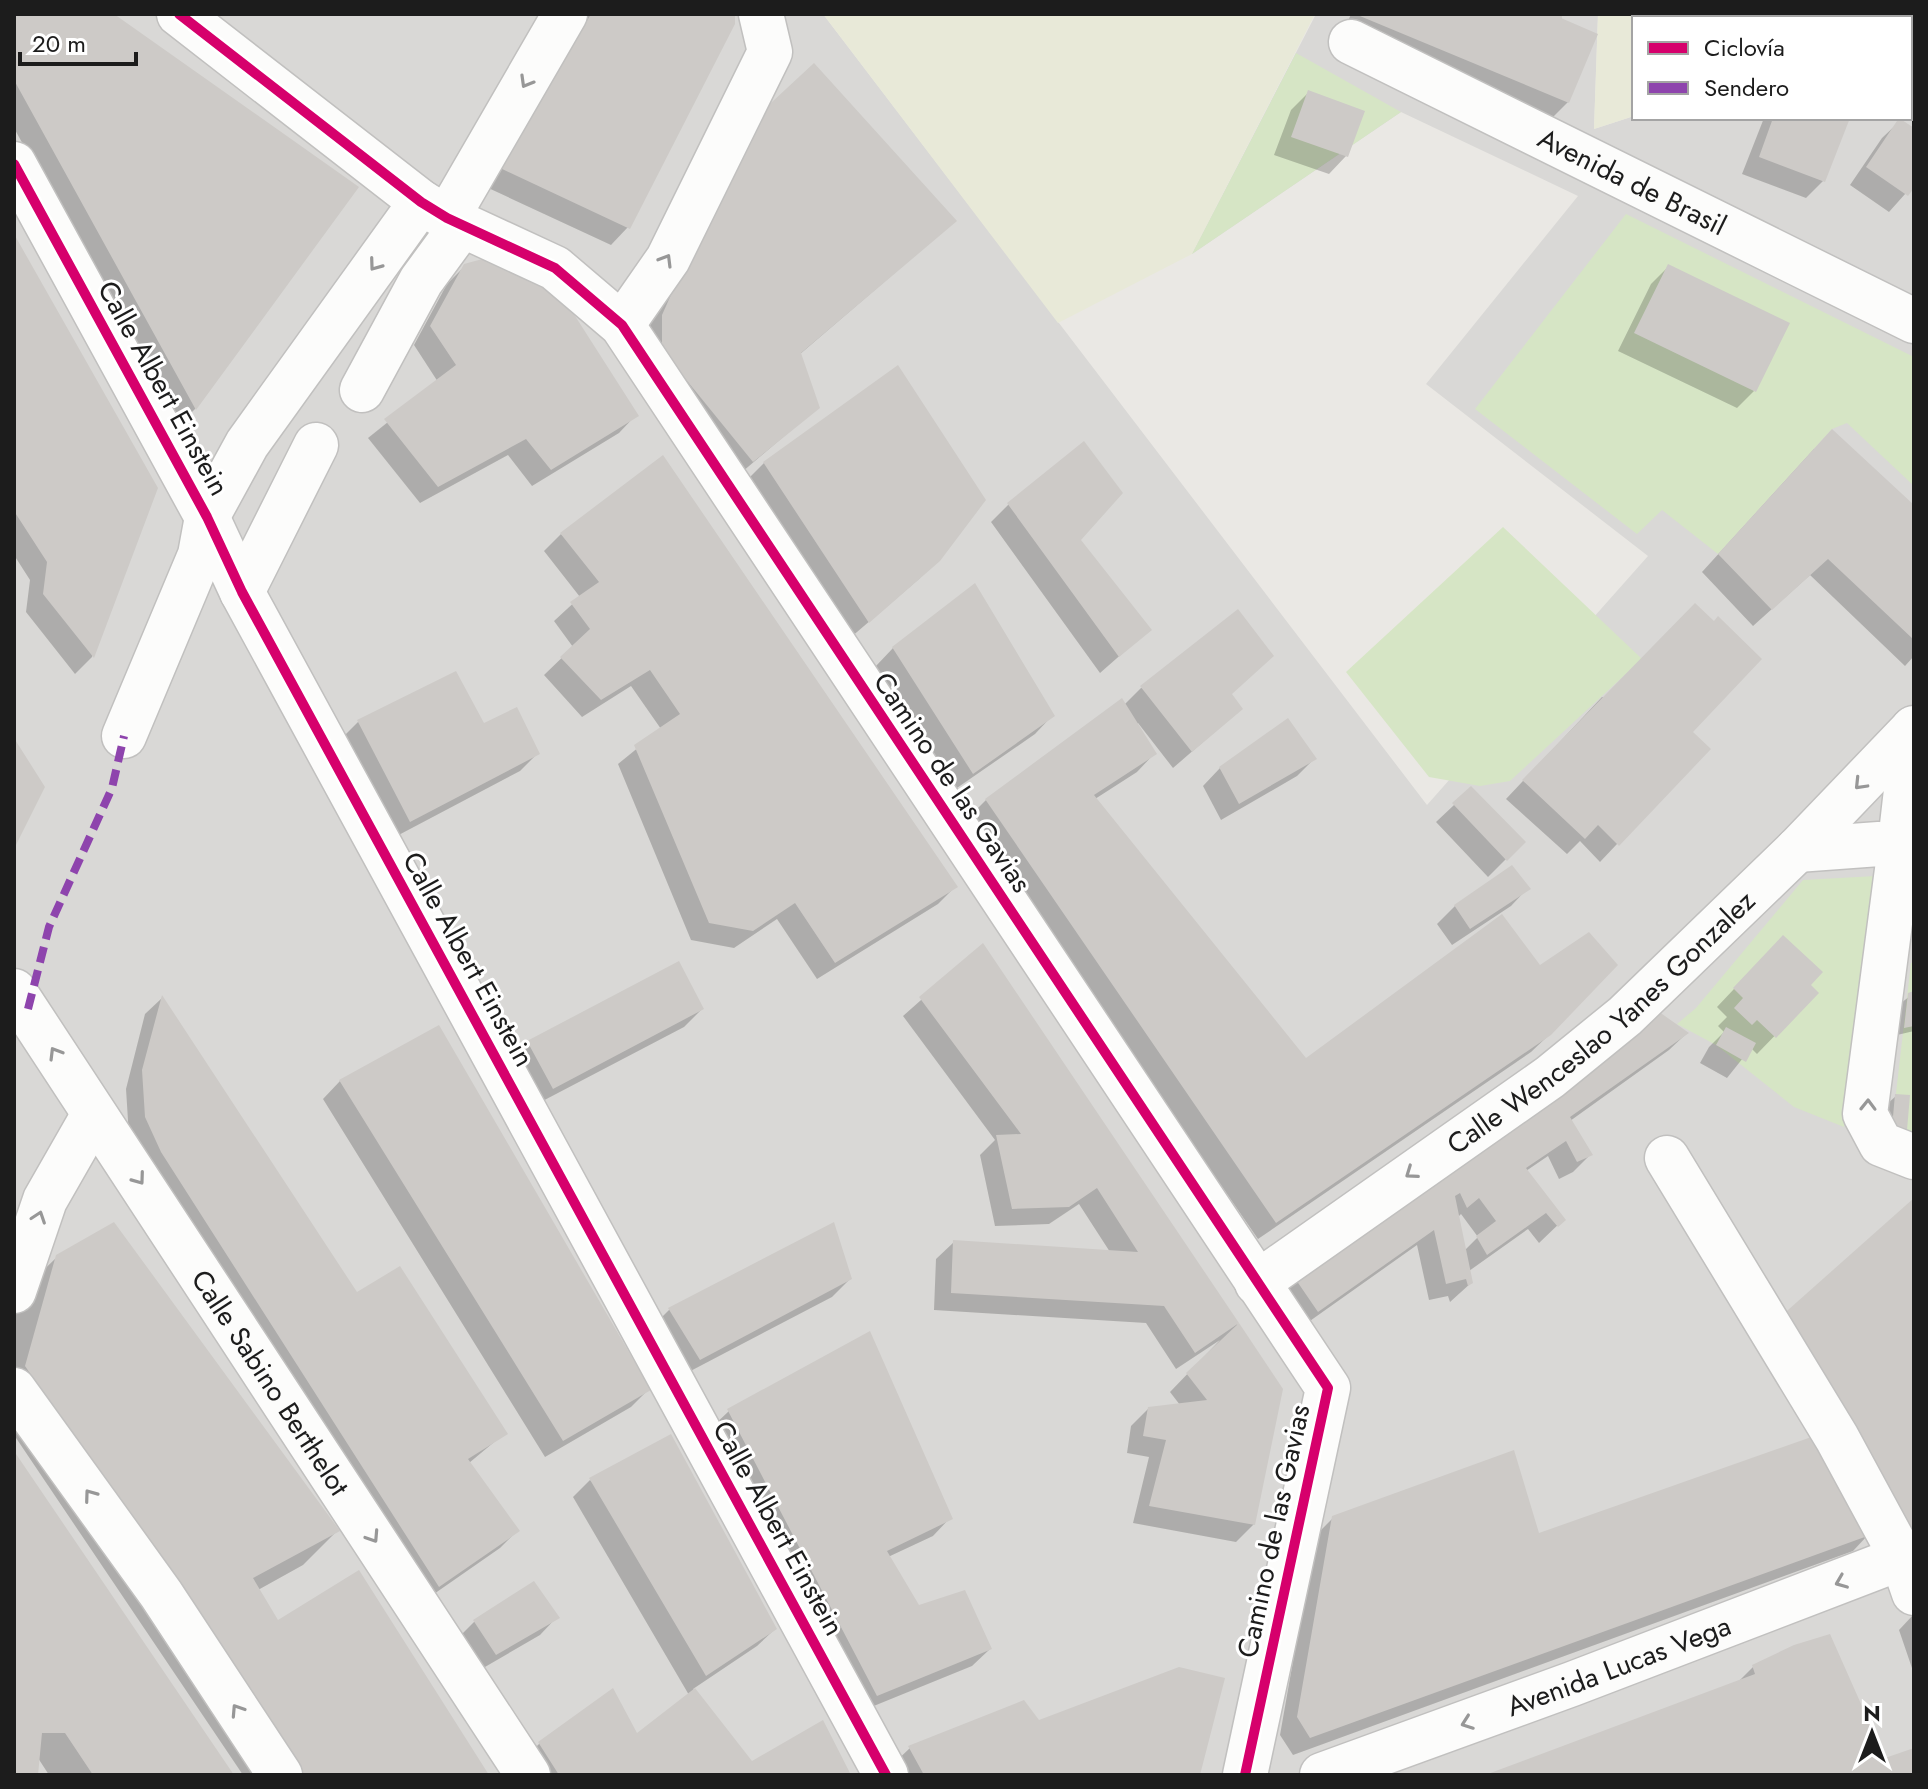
<svg xmlns="http://www.w3.org/2000/svg" width="1928" height="1789" font-family="Jost,sans-serif">
<style>
.residential{fill:#d9d8d6}
.farmland{fill:#e8e9d8}
.grass{fill:#d6e5c5}
.shadow{fill:#0003;fill-rule:evenodd}
.building{fill:#cdcac7}
.lines{fill:none;stroke-linecap:round;stroke-linejoin:round}
.minor-casing{stroke:#c1c0bf;stroke-width:47}
.minor{stroke:#fcfcfb;stroke-width:44}
.quiet{stroke:#8e44ad;stroke-width:8;stroke-dasharray:16 8;stroke-linecap:butt}
.cycleway-casing{stroke:#fff;stroke-width:15}
.cycleway{stroke:#d6006c;stroke-width:10}
.oneway{stroke:#979797}
.labels{text-anchor:middle;stroke-width:6;stroke-linejoin:round;paint-order:stroke}
.street-label{font-size:28px;fill:#1c1c1c;stroke:#fff}
</style>
<rect width="100%" height="100%" fill="#eae8e4"/>
<path class="residential" d="M 14,14 L 823,14 L 1427,805 L 1648,556 L 1426,384 L 1578,196 L 1401,112 L 1192,254 L 1316,14 L 1598,14 L 1594,129 L 1634,116 L 1910,118 L 1910,25 L 1914,23 L 1914,1775 L 14,1775 Z"/>
<path class="farmland" d="M 823,14 L 1315,14 L 1192,254 L 1058,323 Z
M 1598,14 L 1914,14 L 1910,18 L 1634,18 L 1634,116 L 1594,129 Z"/>
<path class="grass" d="M 1296,53 L 1401,112 L 1192,254 Z
M 1626,214 L 1914,357 L 1914,486 L 1847,423 L 1832,429 L 1718,554 L 1662,510 L 1637,534 L 1475,409 Z
M 1503,527 L 1642,659 L 1510,781 L 1480,786 L 1429,777 L 1346,672 Z
M 1876,876 L 1844,1127 L 1794,1107 L 1716,1045 L 1677,1024 L 1696,1008 L 1803,880 Z
M 1911,963 L 1914,963 L 1914,1135 L 1892,1128 Z"/>
<path class="shadow" d="M 14,14 L 111,14 L 356,187 L 195,409 L 178,426 L 14,128 Z
M 586,14 L 733,14 L 628,227 L 611,245 L 484,186 Z
M 1351,14 L 1561,14 L 1568,102 L 1550,120 L 1343,33 Z
M 1889,14 L 1914,14 L 1914,111 L 1910,107 L 1910,18 L 1878,18 Z
M 1308,93 L 1346,156 L 1329,174 L 1274,155 L 1291,110 Z
M 1764,118 L 1847,118 L 1823,181 L 1806,198 L 1742,174 Z
M 1900,121 L 1914,130 L 1914,184 L 1889,212 L 1850,185 L 1882,138 Z
M 728,146 L 955,221 L 799,355 L 818,407 L 735,478 L 645,334 Z
M 14,238 L 156,488 L 92,657 L 75,674 L 26,612 L 30,580 L 14,555 Z
M 465,266 L 636,415 L 619,433 L 532,486 L 508,455 L 420,503 L 368,438 L 438,382 L 414,345 L 447,284 Z
M 1669,266 L 1754,391 L 1737,408 L 1618,351 L 1651,284 Z
M 897,368 L 920,578 L 850,638 L 746,481 L 764,463 Z
M 1814,449 L 1914,508 L 1914,656 L 1905,666 L 1810,575 L 1753,626 L 1702,572 Z
M 1009,504 L 1078,540 L 1149,630 L 1100,673 L 991,522 Z
M 561,534 L 956,886 L 938,904 L 817,979 L 777,919 L 734,948 L 691,940 L 618,764 L 661,729 L 631,686 L 582,717 L 544,675 L 573,647 L 554,621 L 580,597 L 544,551 Z
M 893,648 L 1052,716 L 1035,734 L 954,790 L 876,666 Z
M 1141,688 L 1230,695 L 1241,709 L 1173,768 L 1138,723 L 1136,725 L 1154,754 L 1137,772 L 1095,799 L 1306,1060 L 1550,1034 L 1531,1052 L 1258,1239 L 968,818 L 986,800 L 1124,705 Z
M 1602,697 L 1690,732 L 1617,844 L 1600,862 L 1580,841 L 1567,854 L 1506,799 Z
M 358,722 L 483,726 L 538,753 L 520,771 L 393,838 L 341,739 Z
M 1314,759 L 1297,776 L 1221,820 L 1203,786 L 1220,768 Z
M 1471,789 L 1523,842 L 1488,877 L 1436,822 Z
M 1528,888 L 1511,906 L 1452,945 L 1437,924 L 1455,906 Z
M 982,946 L 1281,1389 L 1254,1524 L 1236,1542 L 1133,1523 L 1149,1457 L 1127,1453 L 1131,1426 L 1148,1409 L 1180,1405 L 1170,1392 L 1220,1340 L 1176,1369 L 1146,1323 L 934,1310 L 936,1259 L 954,1242 L 1110,1252 L 1079,1204 L 1049,1224 L 995,1226 L 980,1155 L 995,1140 L 903,1016 Z
M 1766,955 L 1816,993 L 1757,1054 L 1751,1048 L 1727,1078 L 1700,1063 L 1709,1047 L 1724,1032 L 1718,1026 L 1727,1017 L 1717,1007 Z
M 1914,993 L 1914,1031 L 1897,1035 L 1901,1003 Z
M 162,998 L 356,1294 L 505,1433 L 469,1463 L 517,1531 L 500,1548 L 421,1603 L 129,1136 L 126,1089 L 145,1014 Z
M 702,1009 L 684,1027 L 535,1105 L 511,1060 L 528,1043 Z
M 1686,1034 L 1669,1050 L 1570,1121 L 1591,1154 L 1573,1172 L 1559,1179 L 1548,1156 L 1526,1171 L 1563,1220 L 1539,1243 L 1528,1229 L 1469,1271 L 1471,1283 L 1450,1302 L 1448,1296 L 1429,1300 L 1417,1245 L 1300,1328 L 1276,1293 ZM 1461,1214 L 1478,1237 L 1465,1250 L 1458,1217 Z
M 340,1081 L 648,1390 L 631,1407 L 545,1457 L 323,1099 Z
M 1896,1096 L 1905,1129 L 1885,1136 L 1887,1104 Z
M 1914,1200 L 1868,1535 L 1853,1551 L 1293,1755 L 1280,1735 L 1315,1536 L 1333,1518 L 1537,1535 L 1821,1435 Z
M 832,1224 L 850,1279 L 832,1297 L 681,1376 L 652,1327 L 669,1310 Z
M 57,1257 L 337,1531 L 303,1565 L 258,1590 L 277,1623 L 487,1775 L 243,1775 L 14,1435 L 14,1319 L 21,1292 Z
M 729,1411 L 950,1518 L 933,1536 L 888,1557 L 918,1608 L 990,1649 L 972,1666 L 859,1712 L 711,1428 Z
M 14,1455 L 231,1775 L 49,1775 L 38,1758 L 36,1775 L 14,1775 Z
M 590,1480 L 775,1629 L 757,1646 L 693,1689 L 751,1763 L 849,1775 L 531,1775 L 522,1761 L 540,1743 L 636,1736 L 689,1695 L 573,1497 Z
M 1914,1614 L 1914,1674 L 1899,1630 Z
M 557,1617 L 540,1635 L 478,1671 L 457,1639 L 474,1622 Z
M 1753,1667 L 1884,1760 L 1914,1750 L 1914,1775 L 1493,1775 L 1737,1683 Z
M 1038,1723 L 1198,1775 L 898,1775 L 892,1765 L 910,1748 Z"/>
<path class="building" d="M 14,14 L 114,14 L 359,187 L 196,410 L 14,80 Z
M 591,14 L 735,14 L 735,24 L 630,229 L 500,168 Z
M 1355,14 L 1563,14 L 1561,18 L 1598,34 L 1569,103 Z
M 1883,14 L 1914,14 L 1914,77 L 1910,73 L 1910,18 L 1873,18 Z
M 814,63 L 957,221 L 801,353 L 820,408 L 753,462 L 662,350 L 662,315 L 746,126 Z
M 1308,90 L 1365,111 L 1348,157 L 1291,137 Z
M 1773,118 L 1850,118 L 1825,182 L 1759,157 Z
M 1899,118 L 1914,128 L 1914,188 L 1908,196 L 1866,167 Z
M 14,234 L 158,488 L 94,658 L 43,594 L 47,562 L 14,511 Z
M 497,255 L 554,283 L 639,416 L 551,470 L 526,439 L 438,487 L 384,419 L 456,365 L 430,326 L 464,264 Z
M 1668,264 L 1790,323 L 1756,392 L 1634,333 Z
M 898,365 L 986,500 L 940,561 L 869,623 L 763,462 Z
M 1832,429 L 1914,505 L 1914,640 L 1828,559 L 1772,610 L 1718,554 Z
M 1084,441 L 1123,493 L 1081,540 L 1152,630 L 1119,657 L 1007,503 Z
M 663,455 L 958,887 L 835,963 L 795,903 L 753,931 L 709,923 L 634,745 L 680,714 L 650,670 L 601,700 L 560,657 L 590,629 L 570,602 L 599,582 L 560,533 Z
M 975,583 L 1055,716 L 973,774 L 892,647 Z
M 1695,603 L 1714,621 L 1718,616 L 1762,659 L 1693,732 L 1711,749 L 1619,846 L 1598,825 L 1585,839 L 1522,780 Z
M 1238,609 L 1274,656 L 1232,694 L 1243,709 L 1192,752 L 1140,686 Z
M 456,671 L 484,723 L 517,707 L 540,754 L 410,822 L 357,720 Z
M 1122,698 L 1157,754 L 1094,795 L 1306,1058 L 1502,914 L 1540,965 L 1589,932 L 1618,965 L 1551,1035 L 1276,1223 L 985,799 Z
M 1288,718 L 1317,759 L 1239,804 L 1219,767 Z
M 14,738 L 45,787 L 14,849 Z
M 1471,786 L 1526,842 L 1507,861 L 1452,803 Z
M 1512,865 L 1531,889 L 1470,929 L 1454,905 Z
M 1783,935 L 1823,972 L 1811,985 L 1819,993 L 1776,1038 L 1757,1020 L 1752,1025 L 1734,1008 L 1743,998 L 1733,988 Z
M 983,943 L 1239,1323 L 1195,1353 L 1164,1306 L 951,1293 L 953,1240 L 1138,1252 L 1097,1188 L 1069,1207 L 1012,1209 L 996,1135 L 1021,1134 L 919,997 Z
M 679,961 L 704,1009 L 553,1089 L 527,1041 Z
M 1914,991 L 1914,1026 L 1904,1028 L 1908,993 Z
M 162,995 L 357,1292 L 400,1266 L 508,1434 L 468,1459 L 520,1531 L 439,1587 L 161,1152 L 145,1117 L 142,1070 Z
M 1655,1009 L 1689,1033 L 1570,1117 L 1593,1155 L 1577,1162 L 1566,1141 L 1526,1168 L 1566,1220 L 1558,1227 L 1546,1213 L 1487,1255 L 1476,1236 L 1496,1221 L 1479,1198 L 1467,1208 L 1460,1193 L 1455,1196 L 1473,1283 L 1468,1286 L 1466,1279 L 1446,1284 L 1434,1230 L 1318,1312 L 1292,1274 Z
M 439,1025 L 651,1390 L 563,1441 L 339,1080 Z
M 1726,1027 L 1756,1043 L 1746,1062 L 1716,1045 Z
M 1895,1094 L 1910,1095 L 1907,1130 L 1892,1128 Z
M 1914,1198 L 1914,1549 L 1779,1318 Z
M 114,1222 L 340,1531 L 253,1578 L 278,1620 L 359,1570 L 489,1775 L 301,1775 L 25,1366 L 56,1255 Z
M 834,1222 L 852,1279 L 700,1360 L 668,1308 Z
M 1239,1323 L 1283,1389 L 1255,1525 L 1149,1506 L 1166,1440 L 1143,1436 L 1148,1407 L 1207,1400 L 1186,1373 Z
M 870,1331 L 953,1519 L 887,1551 L 919,1605 L 965,1590 L 992,1649 L 877,1696 L 727,1409 Z
M 671,1434 L 777,1629 L 706,1676 L 589,1478 Z
M 1820,1434 L 1873,1534 L 1310,1738 L 1297,1717 L 1332,1516 L 1514,1450 L 1539,1533 Z
M 14,1451 L 234,1775 L 93,1775 L 65,1733 L 42,1733 L 38,1775 L 14,1775 Z
M 534,1581 L 560,1618 L 496,1655 L 473,1620 Z
M 1830,1634 L 1885,1758 L 1914,1748 L 1914,1775 L 1485,1775 L 1755,1674 L 1752,1665 L 1794,1645 Z
M 1179,1667 L 1225,1678 L 1200,1775 L 924,1775 L 908,1746 L 1024,1700 L 1039,1720 Z
M 613,1688 L 637,1733 L 695,1688 L 752,1761 L 823,1720 L 851,1775 L 559,1775 L 538,1742 Z"/>
<g class="lines">
<g class="minor-casing">
<g id="minor">
<path d="M 179,14 L 421,202 L 447,218 L 555,268 L 622,325 L 1328,1388 L 1245,1775"/>
<path id="s1" d="M 1351,42 L 1914,321"/>
<path d="M 14,164 L 207,517 L 242,592 L 886,1775"/>
<path d="M 447,218 L 565,14"/>
<path d="M 622,325 L 668,259 L 770,52 L 761,14"/>
<path d="M 362,390 L 421,281 L 462,225"/>
<path d="M 242,592 L 316,445"/>
<path d="M 1913,729 L 1901,834 L 1893,848 L 1898,862 L 1865,1114 L 1881,1144 L 1914,1157"/>
<path d="M 124,736 L 200,555 L 207,517 L 247,444 L 421,202"/>
<path d="M 1797,850 L 1879,844 L 1893,848"/>
<path id="s2" d="M 14,991 L 528,1775"/>
<path d="M 1667,1158 L 1837,1438 L 1902,1558 L 1914,1593"/>
<path id="s3" d="M 1257,1283 L 1550,1077 L 1625,1016 L 1797,850 L 1914,728"/>
<path d="M 14,1291 L 45,1200 L 93,1116"/>
<path d="M 14,1390 L 161,1594 L 280,1775"/>
<path id="s4" d="M 1322,1775 L 1572,1684 L 1914,1553"/>
</g>
</g>
<use href="#minor" class="minor"/>
<path class="quiet" d="M 28,1009 L 49,927 L 112,788 L 124,736"/>
<g class="cycleway-casing">
<path id="cycleway" d="M 179,14 L 421,202 L 447,218 L 555,268 L 622,325 L 1328,1388 L 1245,1775
M 14,164 L 207,517 L 242,592 L 886,1775"/>
</g>
<use href="#cycleway" class="cycleway"/>
</g>
<defs><path id="oneway-chevron" d="M-2-3.5L2.5 0L-2 3.5" fill="none" stroke-width="1.6" stroke-linecap="round" stroke-linejoin="round" transform="scale(2)"/></defs>
<g class="oneway">
<use href="#oneway-chevron" transform="translate(526 82) rotate(120)"/>
<use href="#oneway-chevron" transform="translate(666 260) rotate(-59)"/>
<use href="#oneway-chevron" transform="translate(375 265) rotate(126)"/>
<use href="#oneway-chevron" transform="translate(1860 784) rotate(134)"/>
<use href="#oneway-chevron" transform="translate(55 1053) rotate(-121)"/>
<use href="#oneway-chevron" transform="translate(1868 1105) rotate(-89)"/>
<use href="#oneway-chevron" transform="translate(1411 1173) rotate(145)"/>
<use href="#oneway-chevron" transform="translate(139 1179) rotate(54)"/>
<use href="#oneway-chevron" transform="translate(39 1217) rotate(-71)"/>
<use href="#oneway-chevron" transform="translate(90 1495) rotate(-126)"/>
<use href="#oneway-chevron" transform="translate(373 1537) rotate(57)"/>
<use href="#oneway-chevron" transform="translate(1841 1582) rotate(158)"/>
<use href="#oneway-chevron" transform="translate(237 1710) rotate(-123)"/>
<use href="#oneway-chevron" transform="translate(1467 1723) rotate(160)"/>
</g>
<g class="labels">
<g class="street-label">
<text dy="10" stroke="none"><textPath href="#s1" startOffset="314">Avenida de Brasil</textPath></text>
<text transform="translate(164 388) rotate(61)" y="10">Calle Albert Einstein</text>
<text transform="translate(953 782) rotate(56)" y="10">Camino de las Gavias</text>
<text transform="translate(469 959) rotate(61)" y="10">Calle Albert Einstein</text>
<text dy="10" stroke="none"><textPath href="#s3" startOffset="432">Calle Wenceslao Yanes Gonzalez</textPath></text>
<text dy="10" stroke="none"><textPath href="#s2" startOffset="468">Calle Sabino Berthelot</textPath></text>
<text transform="translate(779 1528) rotate(61)" y="10">Calle Albert Einstein</text>
<text transform="translate(1273 1531) rotate(-78)" y="10">Camino de las Gavias</text>
<text dy="10" stroke="none"><textPath href="#s4" startOffset="316">Avenida Lucas Vega</textPath></text>
</g>
</g>
<rect width="1928" height="1789" fill="none" stroke="#1c1c1c" stroke-width="32"/>
<rect x="1632" y="16" width="280" height="104" fill="#ffffff" stroke="#a4a4a4" stroke-width="2"/>
<rect x="1648" y="42" width="40" height="12" fill="#d6006c" stroke="#a4a4a4" stroke-width="2"/>
<text x="1704" y="56" font-size="24" fill="#1c1c1c">Ciclovía</text>
<rect x="1648" y="82" width="40" height="12" fill="#8e44ad" stroke="#a4a4a4" stroke-width="2"/>
<text x="1704" y="96" font-size="24" fill="#1c1c1c">Sendero</text>
<g transform="translate(1872 1733)" stroke="#ffffff" stroke-width="6" paint-order="stroke">
<path d="M0-6L14 30L0 20L-14 30Z" fill="#1c1c1c"/>
<text y="-12" font-size="22" font-weight="bold" text-anchor="middle" fill="#1c1c1c">N</text>
</g>
<path d="M20 52v12h116v-12" fill="none" stroke="#1c1c1c" stroke-width="4"/>
<text x="32" y="52" font-size="24" fill="#1c1c1c" stroke="#ffffff" stroke-width="6" paint-order="stroke">20 m</text>
</svg>
